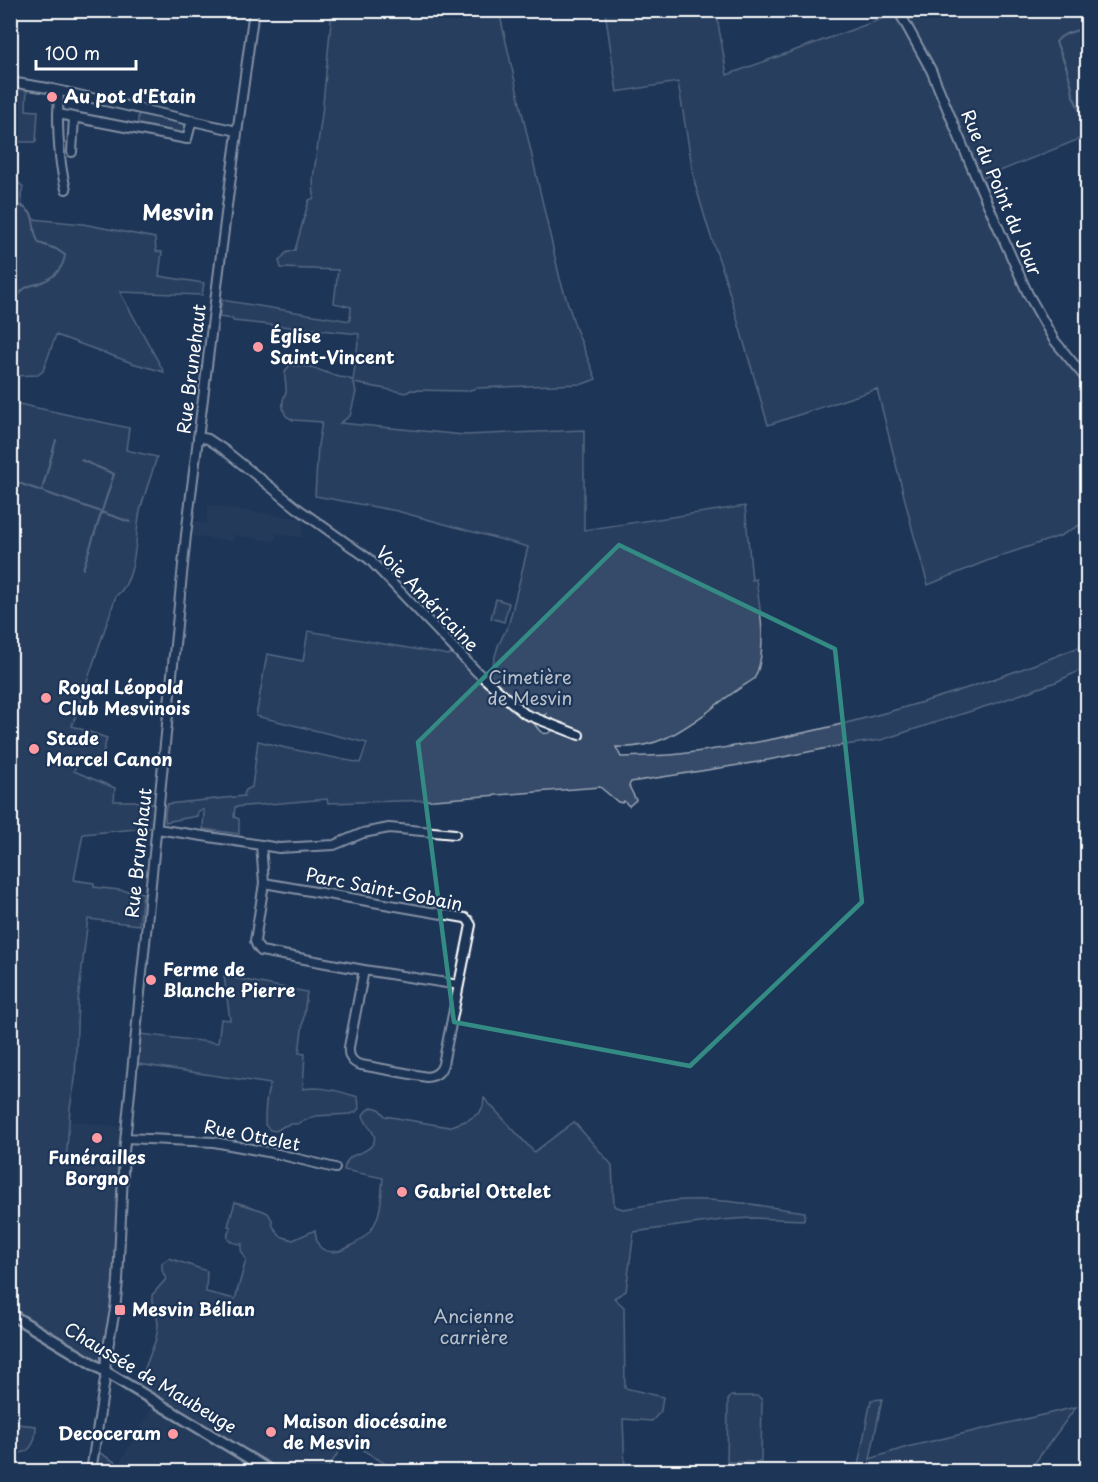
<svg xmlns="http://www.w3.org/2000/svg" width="1098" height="1482" font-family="'Playpen Sans',sans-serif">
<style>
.built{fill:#2a4161}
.green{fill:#364b69;stroke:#9aa5b4;stroke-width:1.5;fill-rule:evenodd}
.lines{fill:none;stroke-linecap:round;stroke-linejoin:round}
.stream{stroke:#a0aab8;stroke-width:2}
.minor-casing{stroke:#fff;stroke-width:12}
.major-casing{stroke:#fff;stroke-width:14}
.minor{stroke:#1d3557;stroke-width:8}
.major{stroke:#1d3557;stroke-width:9}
.marked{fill:none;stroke:#338b84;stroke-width:4.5;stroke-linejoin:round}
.poi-dot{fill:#ff9aa2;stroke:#1d3557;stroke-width:2}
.labels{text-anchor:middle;stroke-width:4.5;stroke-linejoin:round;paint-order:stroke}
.poi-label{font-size:18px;font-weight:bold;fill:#fff;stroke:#1d3557;text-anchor:start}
.street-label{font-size:18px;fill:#fff;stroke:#1d3557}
.park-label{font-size:18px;fill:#b9c0ca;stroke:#1d3557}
.quarter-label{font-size:21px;font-weight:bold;fill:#fff;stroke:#1d3557}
</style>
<rect width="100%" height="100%" fill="#1d3557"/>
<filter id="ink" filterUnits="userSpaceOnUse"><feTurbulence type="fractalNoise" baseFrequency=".0167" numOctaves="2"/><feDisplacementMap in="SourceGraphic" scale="12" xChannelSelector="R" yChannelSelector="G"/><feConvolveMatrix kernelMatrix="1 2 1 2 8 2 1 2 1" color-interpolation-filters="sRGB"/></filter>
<g filter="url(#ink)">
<path class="built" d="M 208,505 L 304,519 L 302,538 L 277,534 L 275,542 L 235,535 L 234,542 L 186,535 L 188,521 L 206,523 Z
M 70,1121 L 127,1127 L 124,1160 L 113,1162 L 101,1159 L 65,1163 Z
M 156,1401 L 249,1458 L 247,1471 L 130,1471 L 119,1464 Z"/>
<path class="green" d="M 332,11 L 499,11 L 560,279 L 576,329 L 596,379 L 583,384 L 477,388 L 467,391 L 411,390 L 406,393 L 354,383 L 356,392 L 350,416 L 340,423 L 464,435 L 584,430 L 584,530 L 745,506 L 752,580 L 756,579 C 760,607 768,654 754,679 C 739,689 723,699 709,711 C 678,733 656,749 616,747 L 621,757 C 641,756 661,756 680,754 C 819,737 958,696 1087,644 L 1087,667 L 1056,682 L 990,705 L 881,740 L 838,746 L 758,762 L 631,782 L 629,786 L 636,800 L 629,806 L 624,801 L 622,803 L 618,802 L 600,787 L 434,800 L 328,803 L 327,799 L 235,807 L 234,817 L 239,819 L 239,834 L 203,829 L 204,810 L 198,811 L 197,816 L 165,822 L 165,812 L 167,804 L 244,796 C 244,790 247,789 252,787 L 258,741 L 286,748 L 360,763 L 367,743 L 256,716 L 267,654 L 303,661 L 308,631 L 449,655 L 455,649 L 489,677 L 498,646 L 509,623 L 528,547 L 397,511 L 315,496 L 318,445 L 322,422 L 293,420 L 286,416 C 283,410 281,404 284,397 C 285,392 287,393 286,388 C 286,376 281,375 290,365 L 311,367 L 339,377 L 348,378 L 353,381 L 359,334 L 233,321 L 233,319 L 219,317 L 222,300 L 350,321 L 351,307 L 334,303 L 338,270 L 281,268 L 279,261 L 286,253 L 295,250 L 309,200 L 314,198 L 313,179 L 322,114 ZM 519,704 L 532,714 L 541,717 L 546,714 L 545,718 L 559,723 C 555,729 547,738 540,731 C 537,728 534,723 531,719 C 527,714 523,709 519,704 Z
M 605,11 L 716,11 L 727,75 L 898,13 L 898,11 L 1087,11 L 1087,111 L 1081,113 L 1087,121 L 1087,136 L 978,180 L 1041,319 L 1087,381 L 1087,521 L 1060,536 L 989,560 L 928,585 L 913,532 L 877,389 L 768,425 L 724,274 L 709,231 L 695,184 L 678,82 L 617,92 Z
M 15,83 L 27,84 L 26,110 L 38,111 L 36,142 L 11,142 L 11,118 Z
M 139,109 L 192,120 L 187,139 L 137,129 Z
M 11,181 L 18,182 L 23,187 L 21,196 L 22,205 L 32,215 L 33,219 L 83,224 L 155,238 L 156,251 L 162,252 L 159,276 L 204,283 L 202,295 L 120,292 L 164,372 L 132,363 L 56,335 L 43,371 L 38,375 L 11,376 Z
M 10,402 L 129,428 L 126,450 L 157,457 C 152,473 146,490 141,507 C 134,532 139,579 116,596 L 72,726 L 107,738 L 99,767 L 79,758 L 74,771 L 115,788 L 114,801 L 134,801 L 159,805 L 153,815 L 157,827 L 83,834 L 74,880 L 94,883 L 94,887 L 143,893 L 139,925 L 88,919 L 78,1001 L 75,1080 L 70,1108 L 66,1163 L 101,1159 L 113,1161 L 124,1160 L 118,1281 L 105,1370 L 11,1314 Z
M 496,599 L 509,603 L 504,622 L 491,618 Z
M 224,976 L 307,992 L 299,1053 L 305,1054 L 303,1089 C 322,1086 339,1091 358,1097 L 359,1108 L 356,1112 L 351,1114 L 315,1116 L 297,1124 L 291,1124 L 284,1126 L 276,1131 L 270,1130 L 265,1125 C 265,1114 265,1093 271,1084 L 138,1064 L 140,1034 L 218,1043 L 221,1019 L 230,1020 Z
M 484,1098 L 534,1152 L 574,1122 L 612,1165 L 614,1206 L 623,1209 C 643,1206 664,1201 684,1200 C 724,1198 766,1207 805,1212 L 804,1220 L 750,1218 L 722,1220 L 634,1232 L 626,1291 L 614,1298 L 624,1307 L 625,1388 L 663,1397 L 661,1411 L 652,1421 L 623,1419 L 625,1471 L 397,1471 L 366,1452 L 351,1438 L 344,1444 L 326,1471 L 272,1471 L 137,1389 L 156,1339 L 158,1325 L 156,1310 L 152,1300 L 152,1295 L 166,1279 L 162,1270 L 162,1263 L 169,1258 L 207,1271 L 206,1292 L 235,1299 L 246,1260 L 241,1250 L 242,1244 C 230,1243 223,1240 231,1227 L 228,1226 L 235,1202 L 261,1210 L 268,1213 L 272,1220 L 273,1226 L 280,1236 L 293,1240 L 315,1230 C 316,1236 316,1244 321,1248 C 337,1260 366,1239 374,1225 C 382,1211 381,1194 383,1178 L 344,1170 C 347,1150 363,1157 372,1145 C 381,1135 364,1125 363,1115 L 366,1111 L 373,1107 L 379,1109 L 385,1116 L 449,1127 L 468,1120 L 480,1112 L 483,1106 Z
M 731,1396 L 758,1396 L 762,1400 L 761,1462 L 727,1462 L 728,1400 Z
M 882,1399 L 870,1459 L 907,1447 L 1076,1407 L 1029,1471 L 857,1471 L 871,1400 Z
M 11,1404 L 18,1411 L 18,1424 L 36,1426 C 36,1444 30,1455 11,1454 Z
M 95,1450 L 130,1471 L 91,1472 Z"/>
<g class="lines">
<path class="stream" d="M 1086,10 L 1088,12
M 1088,27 C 1076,32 1064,31 1056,42 L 1066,66 L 1072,87 L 1073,96 L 1081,113 L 1088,121
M 10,204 C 43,208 28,226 39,243 L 56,249 L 65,255 C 63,271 52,279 37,284 C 33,285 28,286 24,289 C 18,294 15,302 10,309
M 81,460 L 114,474 L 83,569
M 10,480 L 130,522
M 42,490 L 56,440"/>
<g class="minor-casing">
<path id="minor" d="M 898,10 L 931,70 L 977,180 L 1028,294 L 1054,340 L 1088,381
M 10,82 L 48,88 L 237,131
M 59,91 L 58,114 L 187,139 L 192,120
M 58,114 C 58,140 59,164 66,189
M 72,152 L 74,117
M 198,437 L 208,439 L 223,449 L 297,508 L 369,559 L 477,672 L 518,708 L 525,714 L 579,735
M 157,829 L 261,845 L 264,883 L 255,941 L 257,946 L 261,951 L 364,970 L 459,985
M 261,845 L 279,848 L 334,845 L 363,833 L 389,828 L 455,834
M 264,883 L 465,918 L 468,920 L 471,925 L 443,1064 C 441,1072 436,1076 427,1077 L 361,1065 C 352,1063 348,1056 349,1047 L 364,970
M 126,1138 L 214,1142 L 278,1154 L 335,1168
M 91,1472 L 105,1379 L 106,1358 L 115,1310 L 118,1281 L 124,1152 L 186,535 L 227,206 L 254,10"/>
</g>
<g class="major-casing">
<path id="major" d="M 10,1314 L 272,1472"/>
</g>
<use href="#minor" class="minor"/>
<use href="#major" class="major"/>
</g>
</g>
<path d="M0 0H1098V1482H0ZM 619,545 L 835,649 L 862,902 L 690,1066 L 454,1022 L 418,742 Z" fill="#1d3557" fill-opacity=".55" fill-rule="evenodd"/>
<path class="marked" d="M 619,545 L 835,649 L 862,902 L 690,1066 L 454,1022 L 418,742 Z"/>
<g class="poi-dot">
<circle cx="52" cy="97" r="6"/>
<circle cx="258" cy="347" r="6"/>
<circle cx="46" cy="698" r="6"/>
<circle cx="34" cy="749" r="6"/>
<circle cx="151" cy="980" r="6"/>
<circle cx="97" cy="1138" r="6"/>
<circle cx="402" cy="1192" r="6"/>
<rect x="114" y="1304" width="12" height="12" rx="3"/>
<circle cx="271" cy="1432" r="6"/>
<circle cx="173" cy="1434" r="6"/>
</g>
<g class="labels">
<g class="poi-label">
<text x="64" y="103">Au pot d'Etain</text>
<text x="270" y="343">Église<tspan x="270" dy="21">Saint-Vincent</tspan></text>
<text x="58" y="694">Royal Léopold<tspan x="58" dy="21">Club Mesvinois</tspan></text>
<text x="46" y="745">Stade<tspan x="46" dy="21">Marcel Canon</tspan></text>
<text x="163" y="976">Ferme de<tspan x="163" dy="21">Blanche Pierre</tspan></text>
<text x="97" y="1164" text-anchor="middle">Funérailles<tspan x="97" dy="21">Borgno</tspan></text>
<text x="414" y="1198">Gabriel Ottelet</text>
<text x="132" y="1316">Mesvin Bélian</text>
<text x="283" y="1428">Maison diocésaine<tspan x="283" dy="21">de Mesvin</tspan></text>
<text x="161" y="1440" text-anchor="end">Decoceram</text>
</g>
<g class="street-label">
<text transform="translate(1001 193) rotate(67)" y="6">Rue du Point du Jour</text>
<text transform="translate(192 369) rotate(-83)" y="6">Rue Brunehaut</text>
<text transform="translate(427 599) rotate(46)" y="6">Voie Américaine</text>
<text transform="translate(139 853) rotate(-84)" y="6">Rue Brunehaut</text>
<text transform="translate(384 890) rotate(11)" y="6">Parc Saint-Gobain</text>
<text transform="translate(252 1136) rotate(11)" y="6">Rue Ottelet</text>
<text transform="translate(150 1378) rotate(31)" y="6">Chaussée de Maubeuge</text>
</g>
<g class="park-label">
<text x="530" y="684">Cimetière<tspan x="530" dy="21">de Mesvin</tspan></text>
<text x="474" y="1323">Ancienne<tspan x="474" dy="21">carrière</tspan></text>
</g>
<g class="quarter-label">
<text x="178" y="220">Mesvin</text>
</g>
</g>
<rect width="1098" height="1482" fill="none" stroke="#1d3557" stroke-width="36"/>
<rect x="18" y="18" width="1062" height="1446" fill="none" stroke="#fff" stroke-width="2" filter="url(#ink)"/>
<path d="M36 60v9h100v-9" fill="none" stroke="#ffffff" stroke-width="3"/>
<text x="45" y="60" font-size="18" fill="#ffffff" stroke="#1d3557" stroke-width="4.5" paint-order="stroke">100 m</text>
</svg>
